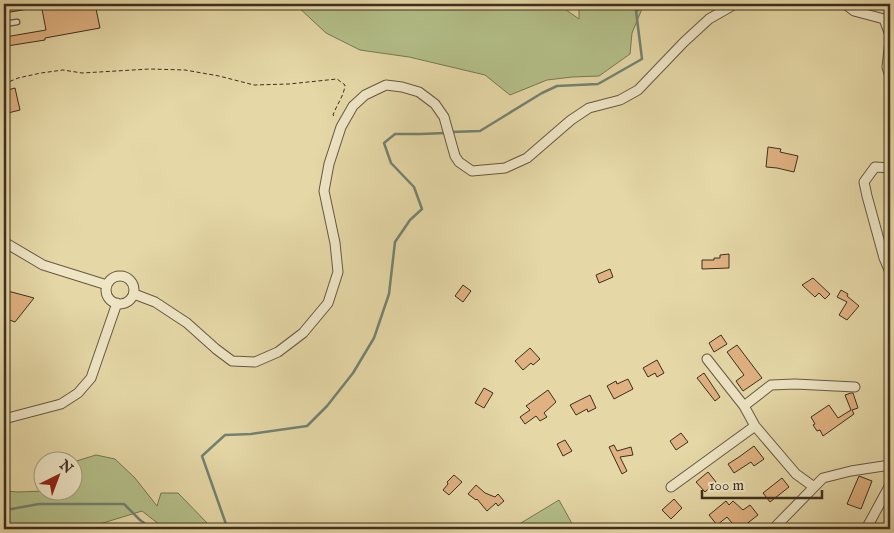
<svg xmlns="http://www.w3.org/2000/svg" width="894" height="533" font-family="'IM FELL English',serif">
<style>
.green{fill:#b3be88;stroke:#787654}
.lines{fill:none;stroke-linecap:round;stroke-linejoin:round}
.stream{stroke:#728271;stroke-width:2.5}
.building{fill:#e0b181;stroke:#3c2e1f}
.service-casing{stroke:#665841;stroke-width:7}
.minor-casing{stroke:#665841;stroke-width:11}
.path{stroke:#3c2e1f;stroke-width:1;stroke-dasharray:4 2.5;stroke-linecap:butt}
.service{stroke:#eee5c5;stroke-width:4.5}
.minor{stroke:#eee5c5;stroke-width:9}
</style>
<rect width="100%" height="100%" fill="#e5d7a6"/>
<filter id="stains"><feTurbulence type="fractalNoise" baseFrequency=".004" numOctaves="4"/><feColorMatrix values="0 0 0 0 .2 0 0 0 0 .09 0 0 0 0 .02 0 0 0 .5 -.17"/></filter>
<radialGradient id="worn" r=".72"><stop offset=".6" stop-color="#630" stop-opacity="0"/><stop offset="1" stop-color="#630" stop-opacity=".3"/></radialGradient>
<path class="green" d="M 296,4 L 551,4 L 562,7 L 579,19 L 579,4 L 644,4 L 632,33 L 630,54 L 599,76 L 572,77 L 547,80 L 510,95 L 485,75 L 409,57 L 360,50 L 326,33 L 297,6 Z
M 96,455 L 115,459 L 135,478 L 157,506 L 161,493 L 178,493 L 211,527 L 209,529 L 165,529 L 142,511 L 103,523 L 67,529 L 4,529 L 4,491 L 18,492 L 72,490 L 73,462 Z
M 559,500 L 575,529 L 511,529 Z"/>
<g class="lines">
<path class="stream" d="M 451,132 L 480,131 L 542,93 L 557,86 L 598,84 L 642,59 L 636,11 L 648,4
M 4,512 L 6,510 L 39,504 L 124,504 L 140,520 L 152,529
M 226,529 L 227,527 L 202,456 L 225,435 L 251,434 L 307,426 L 327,406 L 353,373 L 374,338 L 389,294 L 395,242 L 410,220 L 422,209 L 414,187 L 391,163 L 384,143 L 395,134 L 421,134 L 445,133"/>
</g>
<path class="building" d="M 4,4 L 95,4 L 100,28 L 45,38 L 45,40 L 7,46 L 5,37 L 46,30 L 41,4 L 41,7 L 4,13 Z
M 15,88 L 20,110 L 4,114 L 4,91 Z
M 768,147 L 781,149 L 780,152 L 798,156 L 794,172 L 777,168 L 766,167 Z
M 729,254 L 729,268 L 702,269 L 702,260 L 714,260 L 714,258 L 720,258 L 720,255 Z
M 610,269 L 613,277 L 599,283 L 596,275 Z
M 813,278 L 830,294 L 825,299 L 819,293 L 815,297 L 802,285 Z
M 463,285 L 471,291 L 463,302 L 455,296 Z
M 4,290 L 34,298 L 15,322 L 4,318 Z
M 841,290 L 848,294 L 847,296 L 859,306 L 847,320 L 839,315 L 847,302 L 837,297 Z
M 721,335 L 727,344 L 714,352 L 709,343 Z
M 737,345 L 762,378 L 743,391 L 736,381 L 744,375 L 727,352 Z
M 530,348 L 540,359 L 533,365 L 531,363 L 523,370 L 515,361 Z
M 657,360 L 664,373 L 657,377 L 655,373 L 648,377 L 643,368 Z
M 704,373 L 720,397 L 715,401 L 697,378 Z
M 628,379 L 633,389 L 614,399 L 607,386 L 616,381 L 617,384 Z
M 484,388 L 493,393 L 484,408 L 475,403 Z
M 548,390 L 556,402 L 544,413 L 547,417 L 540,421 L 536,416 L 525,424 L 520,417 L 530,410 L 526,406 Z
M 851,393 L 853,393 L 858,408 L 852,410 L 854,414 L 823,436 L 820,430 L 817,431 L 813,425 L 815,424 L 811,417 L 829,405 L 838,418 L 851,410 L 845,395 Z
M 590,395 L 596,408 L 588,412 L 587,409 L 576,415 L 570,405 Z
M 681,433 L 688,442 L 676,450 L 670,441 Z
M 565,440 L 572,451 L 563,456 L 557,444 Z
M 614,445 L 617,451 L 631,447 L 633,455 L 620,457 L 627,471 L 622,474 L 609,447 Z
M 754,446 L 764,459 L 754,466 L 751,462 L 734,473 L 728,464 L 739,457 Z
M 708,472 L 716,482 L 705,492 L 696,482 Z
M 454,475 L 462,482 L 449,495 L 443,490 L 448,484 L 447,482 Z
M 859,476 L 872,481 L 861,509 L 847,504 Z
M 782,478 L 789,487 L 770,502 L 763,493 Z
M 476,485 L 485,493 L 495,497 L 498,494 L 504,501 L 498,506 L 496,503 L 487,511 L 477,499 L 476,500 L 468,494 Z
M 674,499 L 682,508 L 671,519 L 662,510 Z
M 726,501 L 729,505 L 733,501 L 743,510 L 750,505 L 758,515 L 740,529 L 737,529 L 727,517 L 717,525 L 709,515 Z"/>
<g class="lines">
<g class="service-casing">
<path id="service" d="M 4,24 L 17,22"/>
</g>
<g class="minor-casing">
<path id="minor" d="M 845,4 L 854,11 L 884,19 L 890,35
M 890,41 L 887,67 L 890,77
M 890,168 L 875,167 L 864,182 L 867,196 L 884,258 L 890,272
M 4,242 L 43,265 L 107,285
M106 290a14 14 0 1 1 28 0a14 14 0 1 1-28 0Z
M 134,294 L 155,302 L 187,323 L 216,349 L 232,361 L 255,362 L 278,352 L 303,333 L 328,303 L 338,272 L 335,243 L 324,191 L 329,164 L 341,127 L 353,106 L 365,95 L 386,85 L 402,87 L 419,92 L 435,104 L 444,117 L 455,156 L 459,162 L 472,171 L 505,168 L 527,158 L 571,120 L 589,108 L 620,100 L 638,90 L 684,42 L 709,19 L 735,4
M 707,359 L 744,406 L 755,426 L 796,474 L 814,487
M 744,406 L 771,385 L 795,384 L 855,387
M 4,419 L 61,404 L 78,393 L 91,378 L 117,303
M 671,487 L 755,426
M 773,529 L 823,478 L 851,471 L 890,465
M 866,529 L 890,485"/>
</g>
<path class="path" d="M 4,84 L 18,78 L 41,73 L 63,70 L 82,73 L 150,69 L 185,70 L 219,76 L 254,85 L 289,84 L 337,79 L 345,85 C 344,96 337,104 333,115 L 335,118"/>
<use href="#service" class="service"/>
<use href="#minor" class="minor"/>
</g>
<rect width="894" height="533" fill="none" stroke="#e5d7a6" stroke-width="20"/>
<rect x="5" y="5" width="884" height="523" fill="none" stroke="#3c2e1f" stroke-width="2.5"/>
<rect x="10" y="10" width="874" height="513" fill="none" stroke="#3c2e1f"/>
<g transform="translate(58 476) rotate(42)"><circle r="24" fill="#eee5c5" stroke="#a79c83"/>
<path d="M0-4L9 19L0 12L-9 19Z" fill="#8f2418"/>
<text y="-8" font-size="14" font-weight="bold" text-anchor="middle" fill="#3c2e1f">N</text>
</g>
<path d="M702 490v8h120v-8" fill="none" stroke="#3c2e1f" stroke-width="2.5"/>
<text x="709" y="490" font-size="15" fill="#3c2e1f" stroke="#eee5c5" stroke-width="4" paint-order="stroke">100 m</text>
<rect width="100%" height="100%" filter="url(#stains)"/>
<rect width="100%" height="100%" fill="url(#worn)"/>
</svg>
